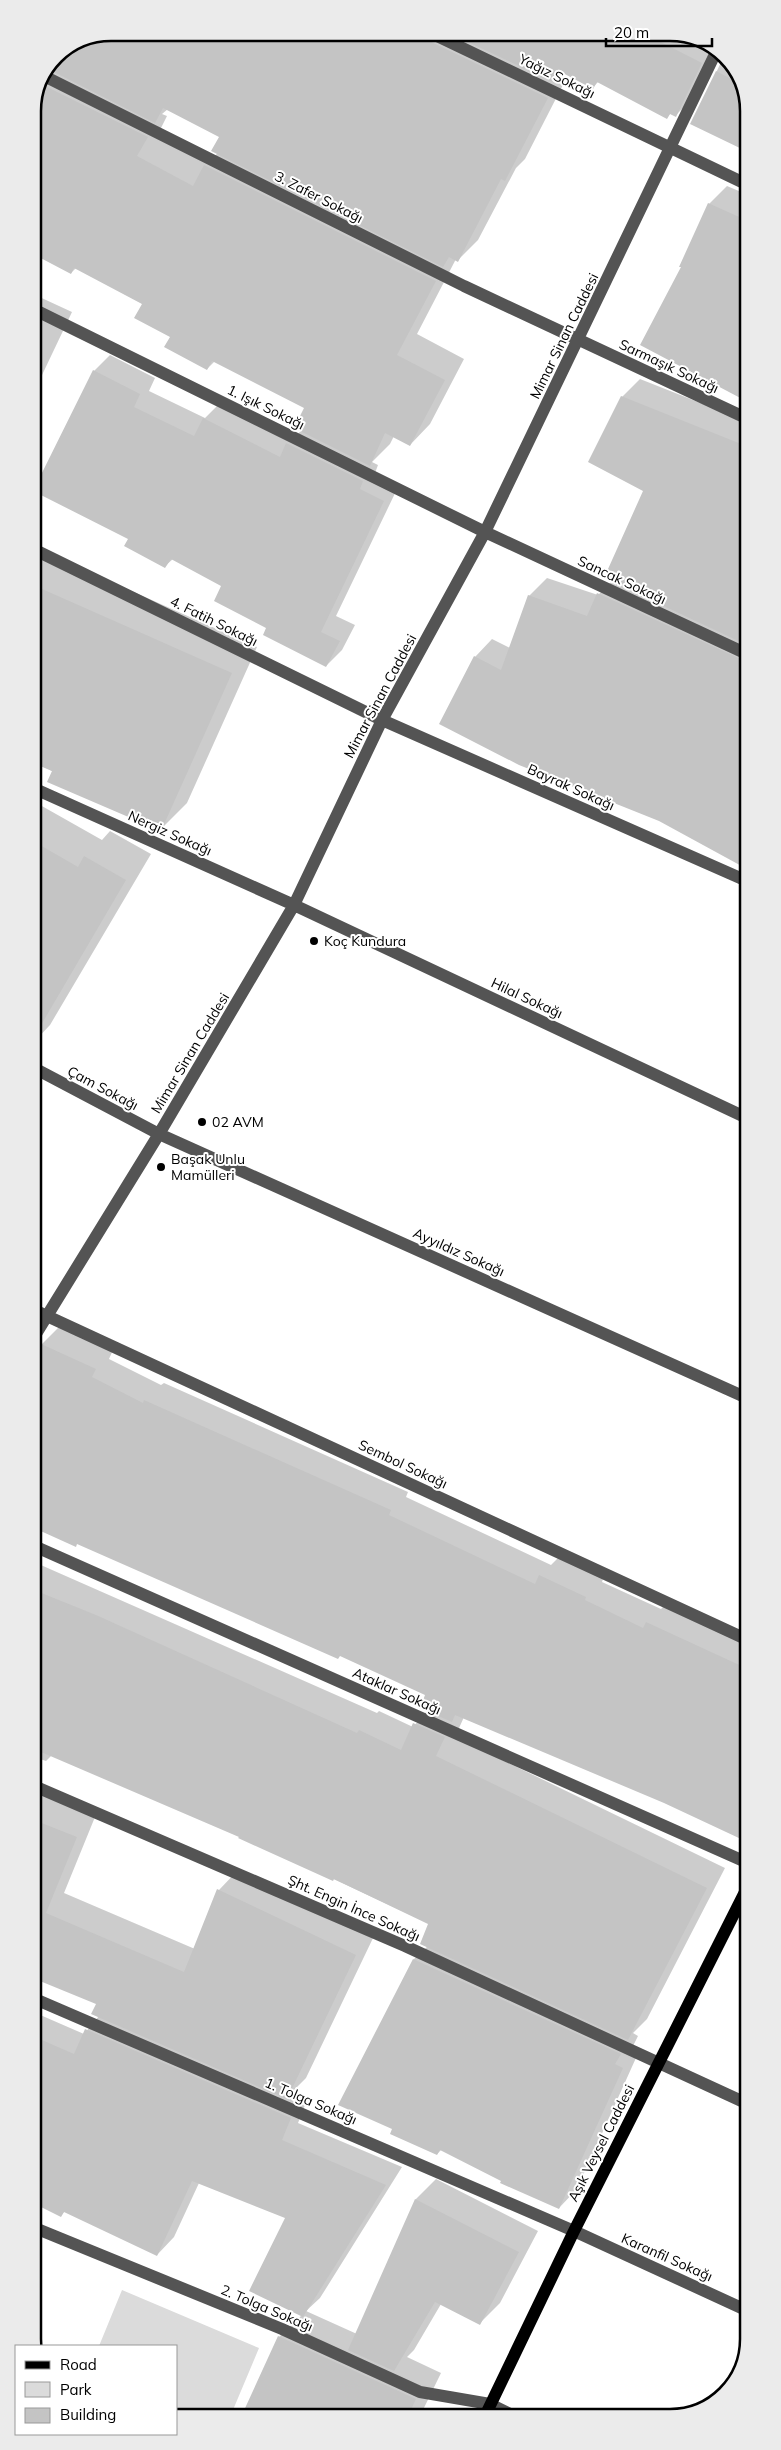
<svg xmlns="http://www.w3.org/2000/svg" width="781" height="2450" font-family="Mulish,sans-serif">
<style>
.green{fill:#dbdbdb}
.shadow{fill:#0003;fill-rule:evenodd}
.building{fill:#c4c4c4}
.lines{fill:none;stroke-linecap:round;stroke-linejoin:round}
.minor{stroke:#545454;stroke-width:12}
.major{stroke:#000;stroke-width:12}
.poi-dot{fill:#000;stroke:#fff;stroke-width:2}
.labels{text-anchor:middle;stroke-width:4;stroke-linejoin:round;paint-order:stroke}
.street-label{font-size:14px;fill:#000;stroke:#fff}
.poi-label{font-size:14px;fill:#000;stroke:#fff;text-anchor:start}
.rim{fill:none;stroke:#000;stroke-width:2.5}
</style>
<rect width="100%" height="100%" fill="#fff"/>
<path class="green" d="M 122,2290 L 259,2348 L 230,2417 L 176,2417 L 176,2346 L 99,2346 Z"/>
<path class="shadow" d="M 111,32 L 675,33 L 718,50 L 696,95 L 676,115 L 671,113 L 667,117 L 599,81 L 593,87 L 564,73 L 562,75 L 567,77 L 525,159 L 516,168 L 478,240 L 458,260 L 456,259 L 417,334 L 464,359 L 430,424 L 410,445 L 394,436 L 390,444 L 372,462 L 378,465 L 375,473 L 399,485 L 336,616 L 355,625 L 342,650 L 326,666 L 268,627 L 223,585 L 173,559 L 165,566 L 129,538 L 94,371 L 110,355 L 155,378 L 149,391 L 205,418 L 220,403 L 292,439 L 301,431 L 305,407 L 215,361 L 207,369 L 171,336 L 143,304 L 76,268 L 71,273 L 33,253 L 33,111 L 56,55 ZM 168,109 L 220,136 L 218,153 L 208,162 L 157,136 L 167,116 L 162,114 Z
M 724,56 L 746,91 L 692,123 Z
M 727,186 L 746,194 L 746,400 L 642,344 L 683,267 L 709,204 Z
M 33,294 L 72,312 L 33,394 Z
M 640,379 L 746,421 L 747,868 L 475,657 L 492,639 L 510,648 L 529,596 L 547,578 L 598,595 L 612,581 L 645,490 L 622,397 Z
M 33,547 L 257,647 L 187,803 L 161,829 L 33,761 Z
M 33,801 L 102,840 L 110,831 L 151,854 L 50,1025 L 34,1042 Z
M 60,1326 L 113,1350 L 109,1359 L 161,1385 L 164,1383 L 408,1492 L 406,1497 L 551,1565 L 559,1557 L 603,1579 L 602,1582 L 661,1609 L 665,1605 L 748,1642 L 748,1830 L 740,1837 L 665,1802 L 464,1717 L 455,1737 L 725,1868 L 647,2019 L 633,2033 L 638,2036 L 633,2046 L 640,2049 L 577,2189 L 559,2208 L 442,2149 L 437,2154 L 394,2128 L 340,2105 L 414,1959 L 428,1946 L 430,1924 L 241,1836 L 52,1755 L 46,1761 L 34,1757 L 34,1562 L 377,1713 L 379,1711 L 413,1727 L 428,1710 L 427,1695 L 341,1655 L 34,1523 L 34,1358 L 42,1344 Z
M 34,1791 L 95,1817 L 64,1893 L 195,1949 L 219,1890 L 238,1870 L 374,1936 L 306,2078 L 291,2093 L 307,2100 L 298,2123 L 402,2167 L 320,2298 L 306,2311 L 357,2334 L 416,2199 L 436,2179 L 538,2231 L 500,2303 L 480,2323 L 441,2304 L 414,2350 L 407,2357 L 441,2373 L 420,2416 L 243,2417 L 279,2337 L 302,2315 L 286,2217 L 199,2183 L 174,2237 L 157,2255 L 65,2211 L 61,2215 L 35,2202 L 35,2016 L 38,2014 L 84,2034 L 99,2016 L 97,2003 L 35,1978 Z"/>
<path class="building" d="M 111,32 L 423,33 L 427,40 L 548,98 L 505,181 L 501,179 L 458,262 L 449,257 L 443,267 L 211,151 L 219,137 L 163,108 L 155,123 L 50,70 L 56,55 Z
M 449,33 L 643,33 L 702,63 L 676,117 L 670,114 L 667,119 L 597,82 L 593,89 L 561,72 L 555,83 Z
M 716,71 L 741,84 L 746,91 L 746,151 L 690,124 Z
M 43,85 L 148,137 L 137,156 L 193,186 L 204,165 L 436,281 L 397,355 L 445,380 L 410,446 L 385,433 L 370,466 L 294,428 L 304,408 L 212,361 L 207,370 L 164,347 L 170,337 L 134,318 L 142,304 L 74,268 L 71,274 L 33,254 L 32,111 Z
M 708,203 L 746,220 L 746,401 L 640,345 L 681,267 L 679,267 Z
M 93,370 L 140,394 L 134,407 L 194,436 L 203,418 L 280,457 L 286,443 L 363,481 L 360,489 L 384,501 L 321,632 L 340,641 L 326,667 L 263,635 L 266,628 L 214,601 L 221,586 L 171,559 L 165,568 L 124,546 L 128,539 L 33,491 Z
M 621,396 L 746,446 L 747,645 L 604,578 L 643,491 L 588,462 Z
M 33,585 L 232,673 L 161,831 L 47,782 L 52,771 L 33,763 Z
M 597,593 L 747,662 L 747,869 L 659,821 L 519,765 L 439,724 L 474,656 L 501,670 L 528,595 L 587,616 Z
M 33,841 L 78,867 L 84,856 L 126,880 L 34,1037 Z
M 39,1343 L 96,1369 L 92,1377 L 143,1403 L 144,1400 L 391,1510 L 389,1515 L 535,1584 L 539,1575 L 586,1597 L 585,1600 L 643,1628 L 646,1622 L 748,1669 L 748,1823 L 741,1839 L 664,1803 L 455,1715 L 452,1722 L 420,1708 L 425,1695 L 340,1656 L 338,1659 L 77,1544 L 76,1547 L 34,1528 L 34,1345 Z
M 34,1590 L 96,1615 L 357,1733 L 359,1730 L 401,1750 L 413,1723 L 445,1737 L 436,1756 L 707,1888 L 628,2040 L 420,1944 L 428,1924 L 334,1879 L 333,1881 L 238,1838 L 239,1837 L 34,1749 Z
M 34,1820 L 77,1837 L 46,1913 L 81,1928 L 184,1972 L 217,1889 L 356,1955 L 287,2099 L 91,2014 L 96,2004 L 35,1979 Z
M 413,1959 L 621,2054 L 615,2064 L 623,2068 L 559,2209 L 500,2183 L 501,2181 L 440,2150 L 437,2155 L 390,2134 L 392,2129 L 338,2105 Z
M 85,2029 L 291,2118 L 282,2140 L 386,2185 L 303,2317 L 249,2291 L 285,2218 L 192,2181 L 157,2256 L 64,2212 L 61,2217 L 35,2204 L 35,2037 L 74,2054 Z
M 415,2199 L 519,2252 L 480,2325 L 435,2302 L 394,2371 L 348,2350 Z
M 278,2336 L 416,2399 L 408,2416 L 241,2417 Z"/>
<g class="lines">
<path class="minor" d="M 431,33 L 746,184
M 46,77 L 464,286 L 746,418
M 33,309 L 485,532 L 747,654
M 33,549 L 382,720 L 747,881
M 33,788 L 294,905 L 747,1118
M 34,1068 L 159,1134 L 747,1398
M 34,1310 L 748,1640
M 34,1337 L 159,1134 L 294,905 L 382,720 L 485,532 L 717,50
M 34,1546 L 748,1863
M 34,1786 L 405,1946 L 748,2104
M 35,1999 L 574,2231 L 748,2311
M 35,2228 L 282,2329 L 420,2392 L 490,2404 L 514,2416"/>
<path class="major" d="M 485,2416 L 574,2231 L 748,1886"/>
</g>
<g class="poi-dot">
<circle cx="314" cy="941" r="5"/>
<circle cx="202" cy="1122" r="5"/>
<circle cx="161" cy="1167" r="5"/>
</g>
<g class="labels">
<g class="street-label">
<text transform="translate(557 76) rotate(26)" y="5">Yağız Sokağı</text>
<text transform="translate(319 197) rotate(27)" y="5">3. Zafer Sokağı</text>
<text transform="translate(564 336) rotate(-64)" y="5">Mimar Sinan Caddesi</text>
<text transform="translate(669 366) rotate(25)" y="5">Sarmaşık Sokağı</text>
<text transform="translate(266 407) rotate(26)" y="5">1. Işık Sokağı</text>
<text transform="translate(622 580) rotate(25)" y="5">Sancak Sokağı</text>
<text transform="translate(214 621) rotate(26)" y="5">4. Fatih Sokağı</text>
<text transform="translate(380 696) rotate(-62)" y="5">Mimar Sinan Caddesi</text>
<text transform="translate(571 787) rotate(24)" y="5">Bayrak Sokağı</text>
<text transform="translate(170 833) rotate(24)" y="5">Nergiz Sokağı</text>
<text transform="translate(527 998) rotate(25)" y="5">Hilal Sokağı</text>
<text transform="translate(190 1053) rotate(-59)" y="5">Mimar Sinan Caddesi</text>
<text transform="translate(103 1088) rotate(28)" y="5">Çam Sokağı</text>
<text transform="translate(459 1252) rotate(24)" y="5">Ayyıldız Sokağı</text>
<text transform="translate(403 1464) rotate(25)" y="5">Sembol Sokağı</text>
<text transform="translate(397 1691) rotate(24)" y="5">Ataklar Sokağı</text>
<text transform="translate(354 1908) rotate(24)" y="5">Şht. Engin İnce Sokağı</text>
<text transform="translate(311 2101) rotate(23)" y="5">1. Tolga Sokağı</text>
<text transform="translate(601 2143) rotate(-63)" y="5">Aşık Veysel Caddesi</text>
<text transform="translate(667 2257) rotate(24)" y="5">Karanfil Sokağı</text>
<text transform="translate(267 2308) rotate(23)" y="5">2. Tolga Sokağı</text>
</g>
<g class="poi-label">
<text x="324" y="946">Koç Kundura</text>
<text x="212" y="1127">02 AVM</text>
<text x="171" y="1164">Başak Unlu<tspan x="171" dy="16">Mamülleri</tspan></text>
</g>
</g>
<path d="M0 0H781V2450H0ZM111 41H670A70 70 0 0 1 740 111V2339A70 70 0 0 1 670 2409H111A70 70 0 0 1 41 2339V111A70 70 0 0 1 111 41Z" fill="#ebebeb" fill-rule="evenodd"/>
<path class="rim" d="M111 41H670A70 70 0 0 1 740 111V2339A70 70 0 0 1 670 2409H111A70 70 0 0 1 41 2339V111A70 70 0 0 1 111 41Z"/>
<rect x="15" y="2345" width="162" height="90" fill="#ffffff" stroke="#999999"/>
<rect x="25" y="2361" width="25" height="8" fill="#000000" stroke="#999999"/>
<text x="60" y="2370" font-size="15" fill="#000000">Road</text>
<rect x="25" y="2382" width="25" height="15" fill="#dbdbdb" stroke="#999999"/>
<text x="60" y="2395" font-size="15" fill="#000000">Park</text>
<rect x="25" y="2408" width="25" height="15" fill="#c4c4c4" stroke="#999999"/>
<text x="60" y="2420" font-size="15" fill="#000000">Building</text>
<path d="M606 38v8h106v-8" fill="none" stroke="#000000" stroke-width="2.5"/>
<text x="614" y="38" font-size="15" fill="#000000" stroke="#ffffff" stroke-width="4" paint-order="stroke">20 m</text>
</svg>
